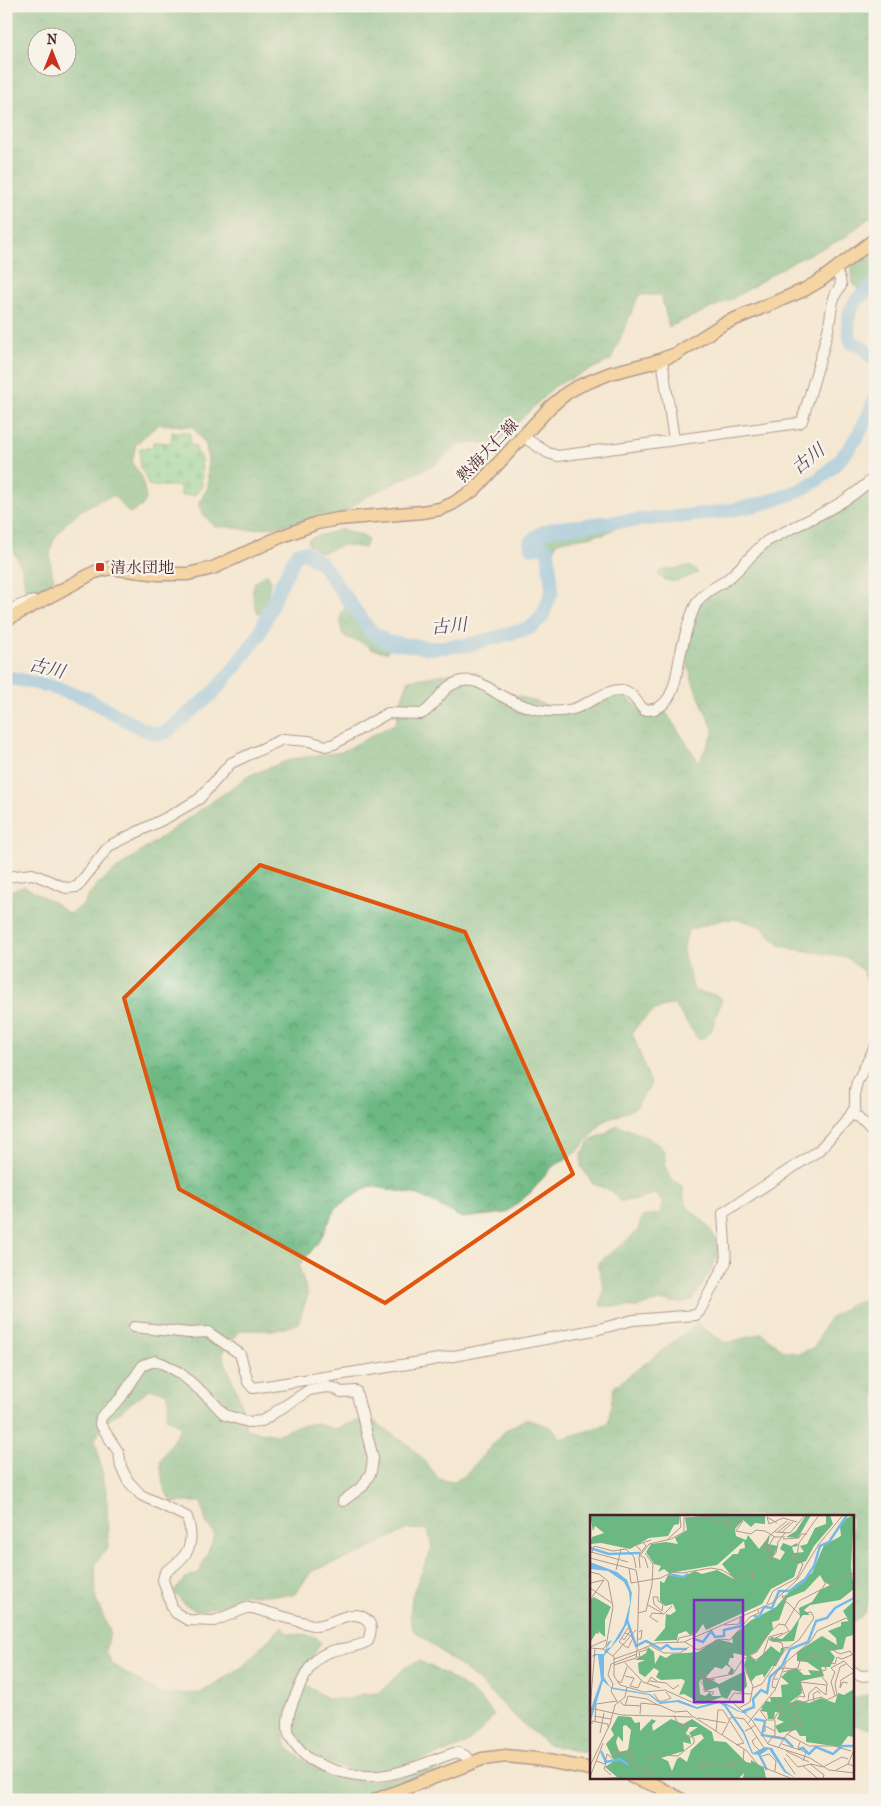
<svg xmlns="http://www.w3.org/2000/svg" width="881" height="1806" font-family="'IM FELL French Canon','Noto Serif JP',serif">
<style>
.forest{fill:url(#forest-crowns);stroke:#5b6c56;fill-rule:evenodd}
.cemetery{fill:url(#cemetery-stones);stroke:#687c62}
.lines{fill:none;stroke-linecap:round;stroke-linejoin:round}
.river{stroke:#73baea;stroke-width:14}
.minor-casing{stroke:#643d44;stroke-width:12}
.major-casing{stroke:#643d44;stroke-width:15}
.minor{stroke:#fff;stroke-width:10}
.major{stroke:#f9bf6d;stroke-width:12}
.marked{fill:none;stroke:#e0560e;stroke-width:4;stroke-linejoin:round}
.poi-dot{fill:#c8321e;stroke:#f7f3e8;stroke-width:2}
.labels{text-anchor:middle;stroke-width:4.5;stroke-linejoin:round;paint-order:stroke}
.street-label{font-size:16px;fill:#4a1f2b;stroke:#f7f3e8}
.poi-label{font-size:16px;fill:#4a1f2b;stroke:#f7f3e8;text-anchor:start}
.water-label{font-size:18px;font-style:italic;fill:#564e64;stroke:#f7f3e8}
.inset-river{fill:none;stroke:#73baea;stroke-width:2.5}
.inset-road{fill:none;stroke:#b0988f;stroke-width:1}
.view{fill:#7b2cbf;fill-opacity:0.15;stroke:#7b2cbf;stroke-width:2.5}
.inset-edge{fill:none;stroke:#4a1f2b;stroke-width:2.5}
</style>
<defs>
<pattern id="forest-crowns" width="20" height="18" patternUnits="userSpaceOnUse" patternTransform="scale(1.25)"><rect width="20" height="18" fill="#6cb882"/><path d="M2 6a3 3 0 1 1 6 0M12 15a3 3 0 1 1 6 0" fill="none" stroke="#5b956b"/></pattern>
<pattern id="cemetery-stones" width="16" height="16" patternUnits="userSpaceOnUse" patternTransform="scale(1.25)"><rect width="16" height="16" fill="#85d89a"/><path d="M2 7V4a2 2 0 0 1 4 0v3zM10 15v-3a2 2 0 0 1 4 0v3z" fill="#74b985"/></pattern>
</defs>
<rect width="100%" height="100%" fill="#f7f3e8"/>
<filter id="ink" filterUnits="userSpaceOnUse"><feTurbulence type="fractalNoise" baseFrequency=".02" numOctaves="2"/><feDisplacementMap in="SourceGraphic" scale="10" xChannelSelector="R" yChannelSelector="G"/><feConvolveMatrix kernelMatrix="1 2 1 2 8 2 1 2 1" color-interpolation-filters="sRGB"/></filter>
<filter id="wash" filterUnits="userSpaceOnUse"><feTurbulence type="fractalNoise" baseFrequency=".0096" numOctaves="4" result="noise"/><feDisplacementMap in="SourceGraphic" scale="20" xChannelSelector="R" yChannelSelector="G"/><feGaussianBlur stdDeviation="1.12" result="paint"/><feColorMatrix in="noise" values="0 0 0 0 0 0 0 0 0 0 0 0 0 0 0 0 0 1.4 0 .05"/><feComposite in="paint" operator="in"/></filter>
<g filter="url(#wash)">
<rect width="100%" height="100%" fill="#f4e8d2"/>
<path class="forest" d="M 6,6 L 875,6 L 875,213 L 844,238 L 789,264 L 734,298 L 669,327 L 661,295 L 639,295 L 611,360 L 555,386 L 496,444 L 461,443 L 434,465 L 369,495 L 342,514 L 323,521 L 247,530 L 229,527 L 214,527 L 203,514 L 199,503 L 208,487 L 208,459 L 206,445 L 193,427 L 159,424 L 136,444 L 132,463 L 142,477 L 146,499 L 142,506 L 129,513 L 114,496 C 93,499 58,524 52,545 C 49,556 51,569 54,580 L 43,592 L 32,595 L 25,589 L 22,568 L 13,551 L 6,552 ZM 38,38 L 68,38 L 68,68 L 38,68 Z
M 875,250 L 875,281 L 865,286 L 858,288 L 852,283 L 852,266 L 861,259 L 869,258 Z
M 875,483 L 875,1003 L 863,971 L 846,957 L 793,949 L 779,945 L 762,927 L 741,920 L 726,919 L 688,930 L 683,951 L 694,991 L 716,995 L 722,999 L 712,1029 L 705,1038 L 697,1038 L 675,1005 C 657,1004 643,1019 632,1032 L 651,1084 L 635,1108 L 603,1122 L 578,1151 L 552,1167 L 531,1192 L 506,1213 L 462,1218 L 419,1195 L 370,1186 L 336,1207 L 320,1240 L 299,1266 L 308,1295 L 298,1324 L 277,1330 L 241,1330 L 222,1353 L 240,1400 L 246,1429 L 276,1435 L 297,1426 L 316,1423 L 334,1429 L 368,1417 L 410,1446 L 424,1460 L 439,1479 L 452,1482 L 464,1476 L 504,1432 L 525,1419 L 551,1427 L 561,1439 L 608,1424 L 614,1387 L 697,1324 L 726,1343 L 762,1333 L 783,1350 L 798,1354 L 814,1347 L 828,1320 L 851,1304 L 870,1298 L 875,1290 L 875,1586 L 864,1614 L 856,1621 L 852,1621 L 852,1516 L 591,1516 L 591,1744 L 583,1753 L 547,1744 L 523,1724 L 475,1678 L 413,1630 L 410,1616 L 412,1595 L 432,1548 L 428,1530 L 407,1529 L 364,1552 L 312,1571 L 294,1595 L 242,1595 L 227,1604 L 197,1611 L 184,1604 L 174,1592 L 185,1578 L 199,1573 L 215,1535 L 206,1523 L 201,1502 L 171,1502 L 163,1485 L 160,1461 L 181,1427 L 166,1418 L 169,1401 L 167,1393 L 150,1389 L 105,1423 L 95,1439 L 107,1495 L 108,1547 L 95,1564 L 96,1600 L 110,1631 L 106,1651 L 112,1664 L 160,1694 L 200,1693 L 242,1667 L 282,1626 L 287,1633 L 316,1637 L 321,1643 C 307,1665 278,1714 285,1741 C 289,1754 309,1763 320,1768 C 334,1774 356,1782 371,1781 C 398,1779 426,1766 452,1758 L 456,1763 L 372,1796 L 358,1800 L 6,1800 L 6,892 L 24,886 L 56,904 L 69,914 L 82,906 L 96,885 L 130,859 L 250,775 L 292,759 L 341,752 L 396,723 L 398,707 L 409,680 L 457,672 L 477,672 L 501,690 L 564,711 L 619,691 L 645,712 L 665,711 L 699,762 L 714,731 L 695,688 L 685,657 L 687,646 L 698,603 L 765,546 L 848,505 Z
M 611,525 L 616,526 L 615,528 L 603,535 L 598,534 L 589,537 L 566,540 L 557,542 L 554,549 L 548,547 L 544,541 C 560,525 590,528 611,525 Z
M 341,529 L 366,537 L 368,541 L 364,548 L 343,545 L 321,553 L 308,544 L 308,540 C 319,534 330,534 341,529 Z
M 689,566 L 696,570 L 698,573 C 683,578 672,588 658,575 L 660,571 Z
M 265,574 L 268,574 L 271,581 C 266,593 271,606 259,614 C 254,608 250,589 255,582 C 258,580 262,577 265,574 Z
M 345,608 C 355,611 360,625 367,633 C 372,639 380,643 387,647 L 388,651 L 386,653 L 382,651 L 371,649 C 359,635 340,646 341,623 C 341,616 340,613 345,608 Z
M 617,1125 C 631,1131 652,1137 662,1148 C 666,1153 665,1158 665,1163 C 667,1176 674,1181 683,1187 C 684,1207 687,1206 701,1219 C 708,1225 718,1239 718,1249 C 718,1264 700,1288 692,1300 L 683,1303 L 659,1301 L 638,1307 L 600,1306 L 604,1287 L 597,1264 L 637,1232 L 642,1217 L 660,1213 L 662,1203 L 656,1193 L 637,1200 L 619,1201 L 612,1191 L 593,1184 L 581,1167 L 581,1155 L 591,1139 L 603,1135 Z
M 419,1661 C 445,1672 475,1691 494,1714 C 486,1727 469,1744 455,1749 C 443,1754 430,1756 418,1760 C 405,1765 392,1771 378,1772 C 355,1775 304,1760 295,1736 C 292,1728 294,1721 296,1713 C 297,1703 299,1693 307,1686 L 329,1699 L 349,1699 L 362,1694 L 379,1693 L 405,1667 Z
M 875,1689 L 875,1733 L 872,1730 L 852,1724 L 852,1699 L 867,1695 Z"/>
<path class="cemetery" d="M 172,432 L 187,432 L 190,434 L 190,445 L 195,446 L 201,460 L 202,486 L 195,495 L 181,495 L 180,486 L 155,486 L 148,485 L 145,475 L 140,467 L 140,448 L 150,448 L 153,446 L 153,442 L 171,443 Z"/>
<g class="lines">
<path class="river" d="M 875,284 C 852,301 842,313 852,343 C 863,346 868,352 875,361
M 6,677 L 49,686 L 88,699 L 142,729 L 156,734 L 165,733 L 212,694 L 234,668 L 259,635 L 280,586 L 297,553 L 305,552 L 322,564 L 365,624 L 373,633 L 387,642 L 431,648 L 468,645 L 530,628 L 542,617 L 552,591 L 548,550 L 542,546 L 532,548 L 530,542 C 539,533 546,530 559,528 C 580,526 602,523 623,521 C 682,516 743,515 798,491 C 834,475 865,434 875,396"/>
</g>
</g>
<g filter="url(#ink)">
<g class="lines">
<g class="minor-casing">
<path id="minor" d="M 662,359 L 674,440
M 522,436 L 548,453 L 558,456 L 799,423 L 802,421 C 811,391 820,361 828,330 C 832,315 830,298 841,286 L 840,279 L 835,269
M 6,611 L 26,603 L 33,601
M 6,877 L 33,874 L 66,888 L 77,887 L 109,846 L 168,817 L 199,799 L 231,763 L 283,739 L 309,741 L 326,746 L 334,744 L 388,713 L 421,714 C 437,707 440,685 462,681 C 478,678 487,688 500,695 C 510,701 524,706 535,709 C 547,712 561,712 573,709 C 588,705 612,685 626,691 C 634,695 638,704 644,710 C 674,712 676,677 680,656 C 683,643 691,611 698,601 C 705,591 716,587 725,581 C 741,569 752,553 767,541 C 805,520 843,508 875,476
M 852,1112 L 875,1135
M 875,1173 L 875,1185
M 134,1327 L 189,1333 L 208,1332 L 240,1354 L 248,1382 L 253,1388 L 427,1361 L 599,1329 L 633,1320 L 696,1315 L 699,1312 L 726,1262 L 723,1213 L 818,1151 L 849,1117 L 855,1108 L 855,1090 L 857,1082 L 875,1047
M 343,1501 L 363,1486 L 371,1472 L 373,1458 L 356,1391 L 341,1392 L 334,1388 L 326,1387 L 309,1390 L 262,1421 L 248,1422 L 225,1415 L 210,1399 L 180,1373 L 164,1364 L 155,1361 L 143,1365 L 120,1399 L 101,1417 L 100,1424 L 119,1453 L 121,1467 L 128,1481 L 141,1495 L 187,1517 C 196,1545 188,1557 165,1572 L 163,1580 L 172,1607 L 176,1613 L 188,1620 L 214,1621 L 249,1607 L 316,1626 C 333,1625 351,1607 366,1619 C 374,1625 370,1634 368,1641 C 352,1651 333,1646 318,1658 C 308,1667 304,1678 298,1690 C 292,1702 285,1720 289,1734 C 291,1740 305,1757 311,1760 C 326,1769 349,1775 366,1776 C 396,1778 426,1762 454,1753 C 462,1752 466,1756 472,1762
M 852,1671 L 860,1676 L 875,1675"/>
</g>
<g class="major-casing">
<path id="major" d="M 6,620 L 95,572 L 110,568 L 159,574 L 188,574 L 213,568 L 280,537 L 317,523 L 338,519 L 422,512 L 440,509 L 452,504 L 474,490 L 550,407 L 568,392 L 581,385 L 611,373 L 654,362 L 676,354 L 723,324 L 804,290 L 821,280 L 875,239
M 632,1777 L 657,1786 L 682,1800
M 375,1800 L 482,1759 L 506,1756 L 536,1759 L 591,1769"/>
</g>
<use href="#minor" class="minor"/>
<use href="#major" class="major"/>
</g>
</g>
<path d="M0 0H881V1806H0ZM 260,865 L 465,932 L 573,1174 L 385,1303 L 179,1189 L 124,998 Z" fill="#f4e8d2" fill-opacity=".55" fill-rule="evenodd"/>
<path class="marked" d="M 260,865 L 465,932 L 573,1174 L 385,1303 L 179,1189 L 124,998 Z"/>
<rect class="poi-dot" x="95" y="562" width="10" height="10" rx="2.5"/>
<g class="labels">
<g class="street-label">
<text transform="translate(487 450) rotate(-46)" y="6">熱海大仁線</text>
</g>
<g class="poi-label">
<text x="110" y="573">清水団地</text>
</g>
<g class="water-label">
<text transform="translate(808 459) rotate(-39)" y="6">古川</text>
<text transform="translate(449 626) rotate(-5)" y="6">古川</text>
<text transform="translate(47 668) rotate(14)" y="6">古川</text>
</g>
</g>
<g transform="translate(590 1515)">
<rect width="264" height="264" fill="#f4e8d2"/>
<path d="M 0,0 L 16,1 L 90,0 L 89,9 L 84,10 L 78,21 L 59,23 L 40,34 L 11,28 L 0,29 L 2,22 L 14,18 L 5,11 L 3,16 ZM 116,0 L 175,0 L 175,9 L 165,8 L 161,12 L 153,5 L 145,14 L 146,21 L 156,25 L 158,20 L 169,34 L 180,20 L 178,29 L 188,31 L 183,42 L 190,45 L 195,37 L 190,34 L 193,28 L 201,31 L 207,28 L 208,31 L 202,32 L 204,38 L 214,37 L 210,31 L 217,29 L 225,13 L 236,9 L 236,0 L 240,0 L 243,9 L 224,31 L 216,46 L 208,49 L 204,62 L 181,74 L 172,89 L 116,115 L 113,109 L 107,118 L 100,120 L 96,116 L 88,119 L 87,125 L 64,126 L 75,113 L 76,99 L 80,100 L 86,96 L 83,89 L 75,91 L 70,86 L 70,66 L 74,68 L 78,60 L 92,62 L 105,56 L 112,59 L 127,55 L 144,64 L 132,49 L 143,39 L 148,39 L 150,34 L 155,33 L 154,26 L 127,50 L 79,58 L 74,54 L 68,57 L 71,51 L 64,49 L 56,37 L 61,29 L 76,27 L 88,29 L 85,23 L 97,15 L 95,3 ZM 216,0 L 221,0 L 208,23 L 196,22 L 206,16 ZM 264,0 L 261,52 L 264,74 L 250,85 L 220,90 L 214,95 L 220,100 L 213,100 L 209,105 L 204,126 L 183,127 L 179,125 L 181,122 L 192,124 L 202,114 L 210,102 L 209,93 L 222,87 L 230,75 L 240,70 L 234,67 L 230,60 L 215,76 L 197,83 L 189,105 L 182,107 L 183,114 L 166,137 L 160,140 L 166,146 L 181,131 L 190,138 L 191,133 L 195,133 L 186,151 L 182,151 L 174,163 L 173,159 L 166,161 L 161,167 L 154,150 L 157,141 L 143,138 L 144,143 L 140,143 L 138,149 L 144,155 L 143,159 L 138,159 L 141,153 L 136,150 L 132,154 L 125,152 L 116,162 L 129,169 L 155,156 L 157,171 L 152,177 L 142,175 L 137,184 L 132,182 L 112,189 L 94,179 L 89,180 L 95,166 L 92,164 L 71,165 L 66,162 L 69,156 L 64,153 L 55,162 L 49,158 L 48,148 L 55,145 L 45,145 L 56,138 L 58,132 L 64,137 L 65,149 L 70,140 L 76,143 L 82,139 L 108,137 L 127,124 L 143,128 L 142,122 L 160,106 L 186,92 L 205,70 L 222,58 L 234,30 L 251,21 L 250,12 L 255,4 ZM 112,164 L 115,176 L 128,172 L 131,181 L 122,181 L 120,177 L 115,181 L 110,179 L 109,166 ZM 4,82 L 21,92 L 15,105 L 15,122 L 8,116 L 9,119 L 6,118 L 0,128 L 0,85 ZM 264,86 L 264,120 L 256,122 L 253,134 L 240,136 L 245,142 L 240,152 L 231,152 L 234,161 L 211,166 L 212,178 L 199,188 L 208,185 L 219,188 L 231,183 L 245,188 L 248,178 L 254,180 L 264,174 L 264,222 L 258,221 L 250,232 L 216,227 L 216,221 L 210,221 L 206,215 L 189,218 L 185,211 L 194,207 L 187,204 L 190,198 L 185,197 L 184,204 L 178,204 L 177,197 L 171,196 L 172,192 L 176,186 L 181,187 L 180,182 L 192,182 L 191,170 L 199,169 L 191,162 L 198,156 L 206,153 L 214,160 L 221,160 L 218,155 L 230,156 L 217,147 L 207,146 L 207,137 L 232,121 L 247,130 L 246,123 L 238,116 L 251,111 L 251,107 L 259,106 L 253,96 ZM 28,201 L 41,202 L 45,208 L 50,207 L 50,216 L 62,204 L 66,206 L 62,210 L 63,216 L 81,204 L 93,209 L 102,204 L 122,217 L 124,226 L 136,227 L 156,247 L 161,248 L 161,245 L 174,253 L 176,263 L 153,263 L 154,258 L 149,263 L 14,263 L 27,262 L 15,252 L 24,246 L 16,229 L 24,220 L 21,214 ZM 36,210 L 41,215 L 38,235 L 29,237 L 26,227 L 28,221 L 33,227 L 33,211 ZM 99,212 L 108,212 L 99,218 L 102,222 L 111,219 L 114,223 L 101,235 L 97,247 L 90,242 L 87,244 L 82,256 L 78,246 L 71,243 L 94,236 L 93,227 L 101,229 L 100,222 L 95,219 Z" fill="#6cb882" fill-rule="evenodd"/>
<path d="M 0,47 L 27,57 L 37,65 L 42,78 L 38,107 L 30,122 L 14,141 L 14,162 L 20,172 L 60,179 L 70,187 L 89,185 L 107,192 L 129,186 L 137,189 L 151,197 L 156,195 L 157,198 L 149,197 L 136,190 L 154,216 L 163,238 L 175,232 L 182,233 L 196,256 L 205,263 L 194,257 L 179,234 L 170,240 L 162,239 L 153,218 L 134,191 L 129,188 L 107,194 L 87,187 L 70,189 L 59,180 L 22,174 L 13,166 L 0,209 L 0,196 L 11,165 L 8,140 L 1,142 L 4,139 L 14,139 L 18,127 L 22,125 L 16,134 L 21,132 L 34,110 L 40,88 L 39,77 L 34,67 L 18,56 L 0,54 Z" fill="#73baea"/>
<path class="inset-river" d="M 0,33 L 19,39 L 50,38M 79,59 L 93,62 L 98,59M 164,101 L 169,102 L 174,92 L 182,93 L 189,76 L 199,76 L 214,66 L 224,51 L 230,31 L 239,27 L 257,0M 37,105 L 46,131 L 56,126 L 71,134 L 77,130 L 82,134 L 97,134M 104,124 L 113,127 L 121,116 L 125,122 L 134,121 L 134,115 L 151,111 L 152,102M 152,197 L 164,192 L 163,184 L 171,175 L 177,178 L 180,162 L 192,151 L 200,134 L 218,127 L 226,106 L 237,103 L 245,93 L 264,83M 164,204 L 175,206 L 172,220 L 195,224 L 203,232M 209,234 L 213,233 L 219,239 L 226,232 L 243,239 L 252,231 L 264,231M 11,236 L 16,247 L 30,244 L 38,250M 169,239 L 177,255"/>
<path class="inset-road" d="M 133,0 L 139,10 L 153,6 L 146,16 L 161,19 L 166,15 L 175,16 L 185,22 L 195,22M 114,1 L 127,7 L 138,7M 179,9 L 193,3 L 207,7M 179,9 L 177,2 L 187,8M 185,17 L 200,18 L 215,0M 188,17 L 200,7M 191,18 L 203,7M 184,22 L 178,32 L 179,38 L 176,38 L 173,34 L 179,21 L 197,6M 78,24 L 91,12 L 90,0M 193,24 L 209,23 L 211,19 L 217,19M 53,27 L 56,31 L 49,40 L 55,43 L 58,53M 51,36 L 46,30 L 61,25M 1,37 L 38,47M 2,37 L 4,31 L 23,36 L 36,34 L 44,42 L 46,53M 0,43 L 46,55 L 49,72 L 47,136 L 66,128 L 94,127 L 182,88 L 207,65 L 229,29 L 253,0M 177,47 L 186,38 L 188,27 L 195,18M 39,53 L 41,68 L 71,63 L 82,57 L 92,58 L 121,53 L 132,55 L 145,63 L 162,56 L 163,65M 50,53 L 49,42 L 59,29 L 81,24 L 94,17 L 94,2 L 108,3 L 114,0M 26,55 L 31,34M 0,57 L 9,59 L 18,66 L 23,92 L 16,131 L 13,134 L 0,133M 0,68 L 14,65 L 0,85M 0,73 L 22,88M 63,82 L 68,82 L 68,86 L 73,89 L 72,96 L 64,89 ZM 177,89 L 183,76 L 207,63 L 213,49 L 201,41 L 207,41 L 209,28 L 229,0M 58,90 L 74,99 L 82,91M 48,98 L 56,96 L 62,70 L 63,49 L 55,38M 68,107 L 60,102 L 62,98 L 73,99M 134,110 L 149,109 L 151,101M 195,110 L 209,86 L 232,74 L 236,67 L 241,70 L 264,58M 195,110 L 199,116 L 182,125 L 192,128 L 193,133 L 198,132M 32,123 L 34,125 L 38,119 L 41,115 L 38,113 L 29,127 L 38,133 L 43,123 L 38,119 L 35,118M 47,124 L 51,124 L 52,115 L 49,117M 87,127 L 89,123 L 106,119M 95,127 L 108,135 L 130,124 L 140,125 L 160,102 L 169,98 L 168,95M 61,131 L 74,138 L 90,138 L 99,132M 0,132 L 16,125M 13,134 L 24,142 L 24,161 L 30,170 L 54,177 L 75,175 L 106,189 L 141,186 L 162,205 L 178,229 L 220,243 L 239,255 L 264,258M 23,141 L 46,115M 47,142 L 50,142 L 49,137 L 56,135 L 56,132M 159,142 L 166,145 L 173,140 L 179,122 L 193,118M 24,144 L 47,136 L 46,143 L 24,150M 35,148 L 53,167 L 70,173M 195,153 L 211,155M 208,153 L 210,145 L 235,139 L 236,131 L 250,139 L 260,136 L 262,139M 193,157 L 208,153M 111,160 L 118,164 L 143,159 L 153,144 L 167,137 L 178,119 L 189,109 L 195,110M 35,161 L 44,163 L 40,171 L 48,173 L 51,166M 183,164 L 189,154 L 195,153M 251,165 L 250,173 L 253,167 L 258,168M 251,165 L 264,157M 28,166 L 31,168 L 37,152M 60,166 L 76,168 L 83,174 L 89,170M 57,169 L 61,162 L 67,166M 123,170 L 124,164 L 118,166 L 112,162 L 109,165 L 114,171 L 114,176 L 124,177 L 120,183 L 125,185M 163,173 L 172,169 L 195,135 L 209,125 L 224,103 L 221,97 L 209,99 L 197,87 L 193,89 L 196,80 L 192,83 L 193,80M 186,173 L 182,172 L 183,164 L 188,164M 64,179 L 69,186 L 74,186 L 81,183 L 76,177M 245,181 L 241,167 L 245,157 L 241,153 L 254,146 L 264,156M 139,185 L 144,178 L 161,179M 218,186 L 219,178 L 226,172 L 236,180 L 237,168 L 228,157 L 236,155 L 234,146 L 245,149 L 247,142 L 252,144 L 264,139M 224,186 L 223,179 L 228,176 L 230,179M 30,187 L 35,191 L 38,181 L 57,184 L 68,190M 28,188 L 21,176 L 23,169 L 18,160 L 21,149 L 47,139M 203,188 L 209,181 L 215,182 L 210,167 L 236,170M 35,190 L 51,191M 204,190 L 231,182 L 237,185 L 247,180 L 245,169 L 250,152 L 256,149M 0,193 L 32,200 L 104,202 L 157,236 L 168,250 L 200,263M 149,193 L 160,187 L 163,171 L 152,148M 0,194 L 5,134M 170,195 L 177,205 L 184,205M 50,199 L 51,188 L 69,190 L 85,197 L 97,196 L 102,201M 4,201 L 21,204M 108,203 L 136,208M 184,205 L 187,199 L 193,198 L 187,189 L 207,193 L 208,197M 5,207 L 6,189 L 27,186M 158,208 L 185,175 L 196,147 L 221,126 L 227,116 L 256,103 L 264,110M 2,209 L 2,206 L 18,209 L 18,212M 155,216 L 161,213 L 174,233M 126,217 L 128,195 L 133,195 L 154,228 L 146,230M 175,217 L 175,211 L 185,216M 10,218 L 14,198M 197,219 L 219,231 L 244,231 L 261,236M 132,220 L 141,202 L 154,204 L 161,213 L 165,210M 185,221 L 185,205M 167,222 L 162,226 L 164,230 L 170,236 L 174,233M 210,227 L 208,233 L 216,238 L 213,246M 178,228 L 183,221 L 194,223M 192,229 L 210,235M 189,232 L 196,220 L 203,215 L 199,216 L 201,212 L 211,209 L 209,203 L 203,207 L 199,202 L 210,197 L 209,191 L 204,190M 196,236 L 219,247M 196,239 L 208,252 L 221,249 L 233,252 L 252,242 L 258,244M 172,241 L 179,239 L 186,246 L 185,256M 22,243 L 27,233 L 33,241 L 40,232 L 41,247 L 54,257 L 54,263M 194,243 L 205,259M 6,246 L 15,249 L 17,239 L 22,243M 16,248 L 14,254 L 21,260M 220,249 L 234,260 L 233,263M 258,249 L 264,235M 0,251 L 20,209 L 25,190 L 35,182 L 37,172M 213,251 L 227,263M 246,255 L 258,249 L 264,251M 0,262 L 13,228M 64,263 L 61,256 L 54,253 L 58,251 L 57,243 L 69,240 L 88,241 L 104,228 L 104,223 L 95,219 L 100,210 L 88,209 L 84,200M 120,263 L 109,250 L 117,248 L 121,252 L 126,248 L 144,250 L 151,244 L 153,248 L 154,234"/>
<path class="view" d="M 104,85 L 153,85 L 153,187 L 104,187 Z"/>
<rect width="264" height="264" class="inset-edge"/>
</g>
<rect width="881" height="1806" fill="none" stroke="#f7f3e8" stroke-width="25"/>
<g transform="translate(52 52)"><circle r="24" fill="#f7f3e8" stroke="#b29e9c"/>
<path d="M0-4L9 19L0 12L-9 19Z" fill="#c8321e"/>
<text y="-8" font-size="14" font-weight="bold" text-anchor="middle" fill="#4a1f2b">N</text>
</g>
</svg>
